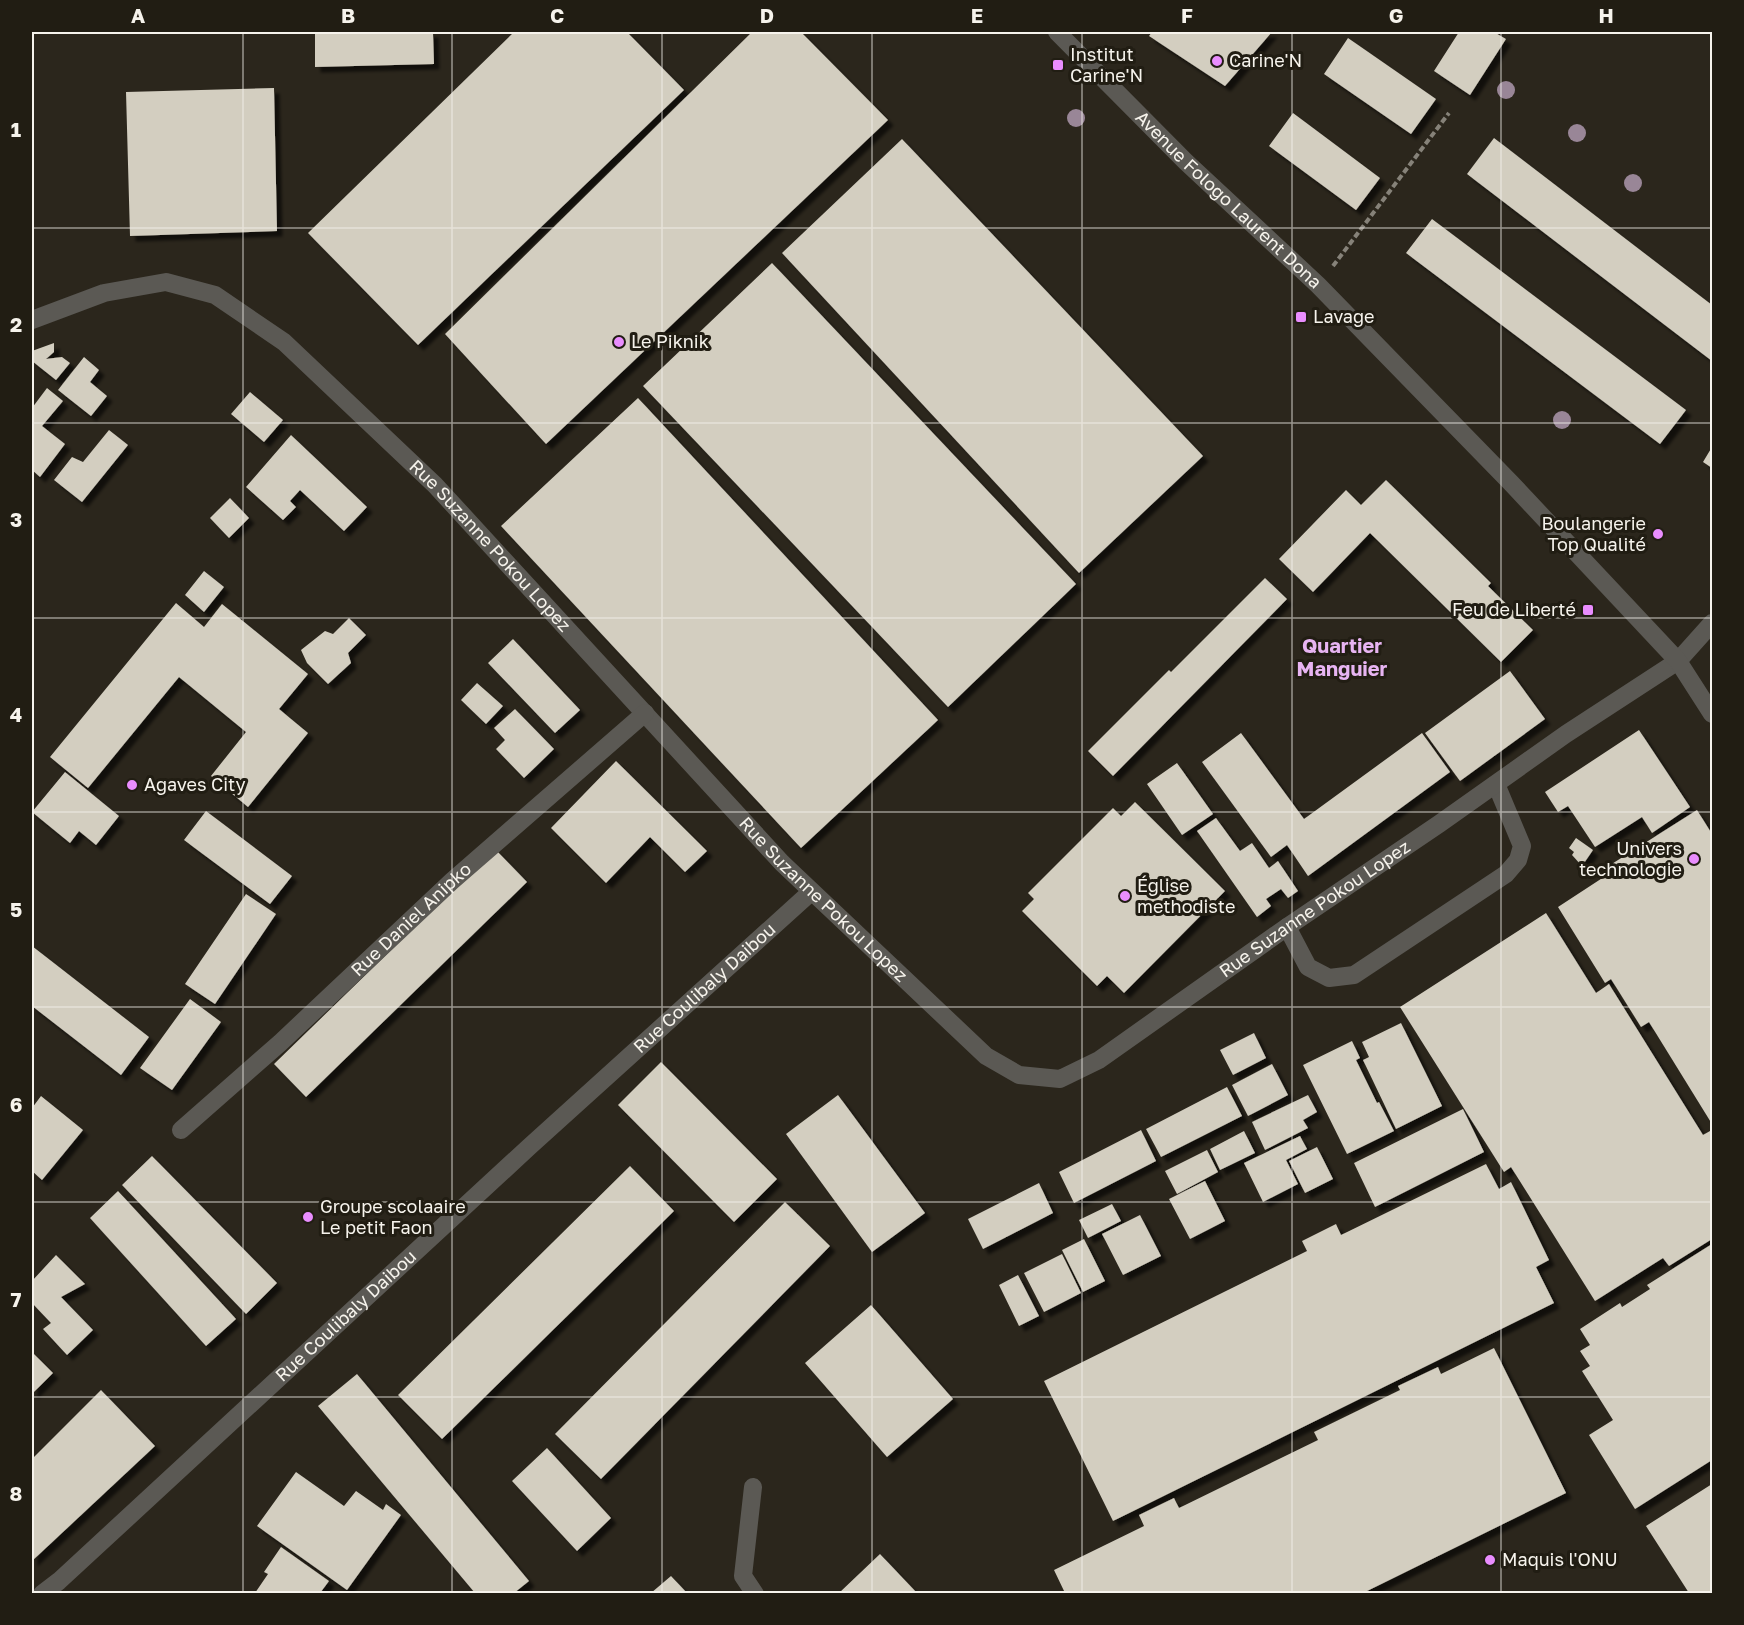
<svg xmlns="http://www.w3.org/2000/svg" width="1744" height="1625" font-family="'Golos Text',sans-serif">
<style>
.building{fill:#d3cec0;filter:url(#shadow)}
.lines{fill:none;stroke-linecap:round;stroke-linejoin:round}
.path{stroke:#868279;stroke-width:4;stroke-dasharray:6 3;stroke-linecap:butt}
.service{stroke:#5b5954;stroke-width:18}
.minor{stroke:#5b5954;stroke-width:18}
.tertiary{stroke:#5b5954;stroke-width:18}
.tree{fill:#998697}
.grid{fill:none;stroke:#f6f3ec;stroke-width:1.5;stroke-opacity:0.55}
.poi-dot{fill:#e98dfe;stroke:#211d13;stroke-width:2}
.labels{text-anchor:middle;stroke-width:6;stroke-linejoin:round;paint-order:stroke}
.poi-label{font-size:18px;fill:#f6f3ec;stroke:#211d13;text-anchor:start}
.street-label{font-size:18px;fill:#f6f3ec;stroke:#211d13}
.neighbourhood-label{font-size:20px;font-weight:bold;fill:#e7b4f2;stroke:#211d13}
.neatline{fill:none;stroke:#f6f3ec;stroke-width:2}
.grid-label{font-size:20px;text-anchor:middle;font-weight:bold;fill:#f6f3ec}
</style>
<defs>
<filter id="shadow"><feDropShadow dx="5.5" dy="5.5" stdDeviation="1.5" flood-color="#0009"/></filter>
</defs>
<rect width="100%" height="100%" fill="#2b261c"/>
<path class="building" d="M 315,32 L 433,32 L 434,64 L 315,67 Z
M 514,32 L 627,32 L 684,90 L 418,345 L 308,233 Z
M 752,32 L 801,32 L 888,120 L 546,444 L 445,334 Z
M 1152,32 L 1272,32 L 1225,86 L 1149,36 Z
M 1459,32 L 1494,32 L 1506,39 L 1470,95 L 1434,71 Z
M 1348,38 L 1436,99 L 1411,134 L 1324,74 Z
M 274,88 L 277,231 L 130,236 L 126,92 Z
M 1293,113 L 1380,178 L 1356,210 L 1269,146 Z
M 1494,138 L 1712,305 L 1712,361 L 1467,174 Z
M 902,139 L 1203,456 L 1079,573 L 782,253 Z
M 1432,219 L 1686,410 L 1660,444 L 1406,253 Z
M 772,263 L 1076,584 L 948,707 L 643,386 Z
M 54,343 L 54,352 L 46,359 L 62,357 L 70,363 L 56,380 L 32,361 L 32,351 Z
M 84,357 L 99,370 L 90,382 L 107,396 L 91,416 L 58,390 Z
M 47,388 L 63,401 L 42,426 L 65,444 L 40,477 L 32,470 L 32,408 Z
M 250,392 L 283,420 L 264,442 L 231,414 Z
M 638,398 L 938,720 L 801,848 L 501,526 Z
M 109,430 L 128,445 L 82,502 L 54,480 L 72,457 L 83,462 Z
M 291,435 L 367,507 L 344,531 L 300,490 L 290,501 L 296,507 L 283,520 L 246,487 Z
M 1712,447 L 1712,468 L 1703,462 Z
M 1386,480 L 1491,583 L 1488,586 L 1533,630 L 1501,662 L 1370,533 L 1313,592 L 1279,559 L 1346,490 L 1361,505 Z
M 230,498 L 249,518 L 229,538 L 210,518 Z
M 204,571 L 224,587 L 204,612 L 185,595 Z
M 1265,578 L 1287,599 L 1113,776 L 1088,751 L 1169,670 L 1171,672 Z
M 176,603 L 204,627 L 222,604 L 308,674 L 279,709 L 308,733 L 248,807 L 211,776 L 246,732 L 179,677 L 88,788 L 50,757 Z
M 349,618 L 366,635 L 348,653 L 351,663 L 328,684 L 307,663 L 301,650 L 325,631 L 333,634 Z
M 513,639 L 580,710 L 555,733 L 488,663 Z
M 1510,671 L 1545,719 L 1460,781 L 1425,733 Z
M 477,683 L 503,706 L 486,724 L 461,700 Z
M 515,709 L 554,749 L 524,778 L 496,749 L 505,740 L 494,728 Z
M 1639,730 L 1690,807 L 1652,833 L 1642,817 L 1595,847 L 1568,806 L 1558,812 L 1545,792 Z
M 1241,733 L 1304,819 L 1422,733 L 1450,772 L 1308,876 L 1287,845 L 1271,857 L 1202,762 Z
M 616,761 L 707,851 L 685,872 L 650,837 L 606,883 L 551,828 Z
M 1177,763 L 1213,814 L 1182,835 L 1147,784 Z
M 65,772 L 119,816 L 96,845 L 79,831 L 70,843 L 32,812 Z
M 1135,802 L 1225,891 L 1124,993 L 1107,976 L 1097,986 L 1022,911 L 1034,899 L 1028,893 L 1113,808 L 1121,816 Z
M 1697,810 L 1712,834 L 1712,1124 L 1649,1022 L 1641,1027 L 1611,979 L 1605,983 L 1558,907 L 1610,873 L 1607,867 Z
M 206,811 L 292,876 L 270,904 L 184,840 Z
M 1216,818 L 1240,851 L 1252,843 L 1269,868 L 1278,861 L 1298,891 L 1288,898 L 1281,889 L 1266,899 L 1271,906 L 1257,917 L 1197,831 Z
M 1576,838 L 1593,850 L 1582,866 L 1572,855 L 1574,852 L 1569,848 Z
M 495,849 L 527,882 L 306,1097 L 274,1064 Z
M 246,894 L 276,914 L 215,1004 L 185,984 Z
M 1546,913 L 1596,993 L 1609,984 L 1703,1135 L 1710,1131 L 1712,1135 L 1712,1239 L 1669,1266 L 1663,1258 L 1595,1301 L 1511,1167 L 1504,1172 L 1400,1007 Z
M 32,946 L 149,1037 L 121,1075 L 32,1006 Z
M 190,999 L 221,1022 L 172,1090 L 140,1068 Z
M 1401,1023 L 1442,1106 L 1396,1129 L 1363,1060 L 1369,1057 L 1362,1042 Z
M 1254,1033 L 1266,1058 L 1233,1075 L 1220,1050 Z
M 1352,1041 L 1360,1058 L 1356,1060 L 1377,1103 L 1379,1102 L 1394,1131 L 1347,1154 L 1303,1065 Z
M 661,1062 L 777,1179 L 734,1222 L 618,1105 Z
M 1272,1064 L 1288,1095 L 1248,1116 L 1232,1085 Z
M 1227,1087 L 1242,1116 L 1161,1157 L 1146,1129 Z
M 838,1095 L 925,1213 L 872,1252 L 786,1134 Z
M 1308,1095 L 1317,1112 L 1303,1120 L 1308,1128 L 1265,1150 L 1252,1122 Z
M 41,1096 L 83,1130 L 42,1180 L 32,1171 L 32,1108 Z
M 1463,1109 L 1484,1152 L 1375,1207 L 1354,1163 Z
M 1141,1130 L 1156,1161 L 1074,1203 L 1059,1172 Z
M 1244,1131 L 1255,1153 L 1220,1170 L 1210,1149 Z
M 1300,1136 L 1307,1149 L 1286,1160 L 1298,1184 L 1263,1202 L 1244,1163 Z
M 1317,1147 L 1333,1179 L 1305,1193 L 1289,1161 Z
M 1207,1150 L 1218,1172 L 1177,1194 L 1165,1171 Z
M 152,1156 L 277,1283 L 246,1314 L 122,1185 Z
M 1486,1164 L 1499,1189 L 1511,1182 L 1549,1260 L 1536,1267 L 1554,1303 L 1113,1521 L 1044,1381 L 1307,1251 L 1302,1241 L 1336,1224 L 1341,1235 Z
M 630,1166 L 674,1211 L 442,1439 L 398,1395 Z
M 1205,1181 L 1225,1221 L 1190,1239 L 1169,1199 Z
M 1039,1183 L 1053,1213 L 983,1249 L 968,1219 Z
M 118,1191 L 236,1319 L 206,1346 L 90,1218 Z
M 785,1202 L 830,1246 L 601,1479 L 555,1434 Z
M 1112,1204 L 1121,1221 L 1088,1238 L 1079,1220 Z
M 1140,1215 L 1161,1256 L 1123,1275 L 1102,1234 Z
M 1084,1239 L 1105,1281 L 1083,1292 L 1062,1250 Z
M 1712,1244 L 1712,1460 L 1635,1509 L 1589,1435 L 1613,1420 L 1582,1371 L 1590,1366 L 1580,1351 L 1590,1345 L 1580,1329 L 1620,1303 L 1622,1307 L 1650,1289 L 1647,1285 Z
M 1062,1254 L 1081,1293 L 1044,1312 L 1024,1273 Z
M 56,1255 L 85,1284 L 61,1297 L 93,1330 L 67,1355 L 43,1329 L 51,1323 L 32,1303 L 32,1281 Z
M 1018,1275 L 1039,1316 L 1019,1326 L 999,1285 Z
M 871,1305 L 953,1399 L 887,1457 L 805,1363 Z
M 1494,1348 L 1566,1493 L 1363,1593 L 1065,1593 L 1054,1570 L 1144,1526 L 1139,1515 L 1174,1498 L 1179,1508 L 1318,1440 L 1314,1432 L 1400,1390 L 1398,1386 L 1438,1367 L 1441,1374 Z
M 32,1352 L 53,1373 L 32,1394 Z
M 357,1374 L 529,1581 L 514,1593 L 475,1593 L 318,1406 Z
M 101,1390 L 155,1446 L 32,1561 L 32,1459 Z
M 547,1448 L 611,1518 L 577,1551 L 512,1481 Z
M 296,1472 L 344,1506 L 356,1491 L 383,1510 L 386,1504 L 401,1515 L 347,1590 L 257,1526 Z
M 1712,1484 L 1712,1593 L 1689,1593 L 1646,1526 Z
M 281,1547 L 329,1581 L 320,1593 L 255,1593 L 268,1574 L 264,1572 Z
M 880,1554 L 917,1593 L 839,1593 Z
M 671,1576 L 687,1593 L 651,1593 Z"/>
<g class="lines">
<path class="path" d="M 1333,266 L 1449,113"/>
<path class="service" d="M 1287,927 L 1308,967 L 1329,978 L 1354,975 L 1506,874 L 1518,860 L 1522,846 L 1496,784
M 753,1487 L 743,1576 L 755,1594"/>
<g class="minor">
<path id="s1" d="M 32,320 L 104,293 L 166,282 L 215,295 L 284,342 L 435,485 L 782,863 L 986,1056 L 1019,1075 L 1060,1079 L 1099,1060 L 1287,927 L 1439,824 L 1566,734 L 1678,661 L 1712,623"/>
<path id="s2" d="M 181,1130 L 280,1043 L 452,881 L 645,713"/>
<path id="s3" d="M 42,1594 L 59,1581 L 529,1147 L 811,892"/>
</g>
<path class="tertiary" id="s4" d="M 1057,32 L 1186,162 L 1318,285 L 1511,483 L 1678,661 L 1712,714"/>
</g>
<g class="tree">
<circle cx="1506" cy="90" r="9"/>
<circle cx="1076" cy="118" r="9"/>
<circle cx="1577" cy="133" r="9"/>
<circle cx="1633" cy="183" r="9"/>
<circle cx="1562" cy="420" r="9"/>
</g>
<path class="grid" d="M 243,32 L 243,1594M 452,32 L 452,1594M 662,32 L 662,1594M 872,32 L 872,1594M 1082,32 L 1082,1594M 1292,32 L 1292,1594M 1501,32 L 1501,1594M 32,228 L 1712,228M 32,423 L 1712,423M 32,618 L 1712,618M 32,812 L 1712,812M 32,1007 L 1712,1007M 32,1202 L 1712,1202M 32,1397 L 1712,1397"/>
<g class="poi-dot">
<circle cx="1217" cy="61" r="6"/>
<rect x="1052" y="59" width="12" height="12" rx="3"/>
<rect x="1295" y="311" width="12" height="12" rx="3"/>
<circle cx="619" cy="342" r="6"/>
<circle cx="1658" cy="534" r="6"/>
<rect x="1582" y="604" width="12" height="12" rx="3"/>
<circle cx="132" cy="785" r="6"/>
<circle cx="1694" cy="859" r="6"/>
<circle cx="1125" cy="896" r="6"/>
<circle cx="308" cy="1217" r="6"/>
<circle cx="1490" cy="1560" r="6"/>
</g>
<g class="labels">
<g class="poi-label">
<text x="1070" y="61">Institut<tspan x="1070" dy="21">Carine'N</tspan></text>
<text x="1229" y="67">Carine'N</text>
<text x="1313" y="323">Lavage</text>
<text x="631" y="348">Le Piknik</text>
<text x="1646" y="530" text-anchor="end">Boulangerie<tspan x="1646" dy="21">Top Qualité</tspan></text>
<text x="1576" y="616" text-anchor="end">Feu de Liberté</text>
<text x="144" y="791">Agaves City</text>
<text x="1682" y="855" text-anchor="end">Univers<tspan x="1682" dy="21">technologie</tspan></text>
<text x="1137" y="892">Église<tspan x="1137" dy="21">methodiste</tspan></text>
<text x="320" y="1213">Groupe scolaaire<tspan x="320" dy="21">Le petit Faon</tspan></text>
<text x="1502" y="1566">Maquis l'ONU</text>
</g>
<g class="street-label">
<text dy="6" stroke="none"><textPath href="#s4" startOffset="240">Avenue Fologo Laurent Dona</textPath></text>
<text dy="6" stroke="none"><textPath href="#s1" startOffset="564">Rue Suzanne Pokou Lopez</textPath></text>
<text dy="6" stroke="none"><textPath href="#s1" startOffset="1050">Rue Suzanne Pokou Lopez</textPath></text>
<text dy="6" stroke="none"><textPath href="#s1" startOffset="1662">Rue Suzanne Pokou Lopez</textPath></text>
<text dy="6" stroke="none"><textPath href="#s2" startOffset="312">Rue Daniel Anipko</textPath></text>
<text dy="6" stroke="none"><textPath href="#s3" startOffset="898">Rue Coulibaly Daibou</textPath></text>
<text dy="6" stroke="none"><textPath href="#s3" startOffset="412">Rue Coulibaly Daibou</textPath></text>
</g>
<g class="neighbourhood-label">
<text x="1342" y="653">Quartier<tspan x="1342" dy="23">Manguier</tspan></text>
</g>
</g>
<rect width="1744" height="1625" fill="none" stroke="#211d13" stroke-width="66"/>
<rect x="33" y="33" width="1678" height="1559" class="neatline"/>
<g class="grid-label">
<text x="138" y="23">A</text>
<text x="348" y="23">B</text>
<text x="557" y="23">C</text>
<text x="767" y="23">D</text>
<text x="977" y="23">E</text>
<text x="1187" y="23">F</text>
<text x="1396" y="23">G</text>
<text x="1606" y="23">H</text>
<text x="16" y="137">1</text>
<text x="16" y="332">2</text>
<text x="16" y="527">3</text>
<text x="16" y="722">4</text>
<text x="16" y="917">5</text>
<text x="16" y="1112">6</text>
<text x="16" y="1307">7</text>
<text x="16" y="1501">8</text>
</g>
</svg>
